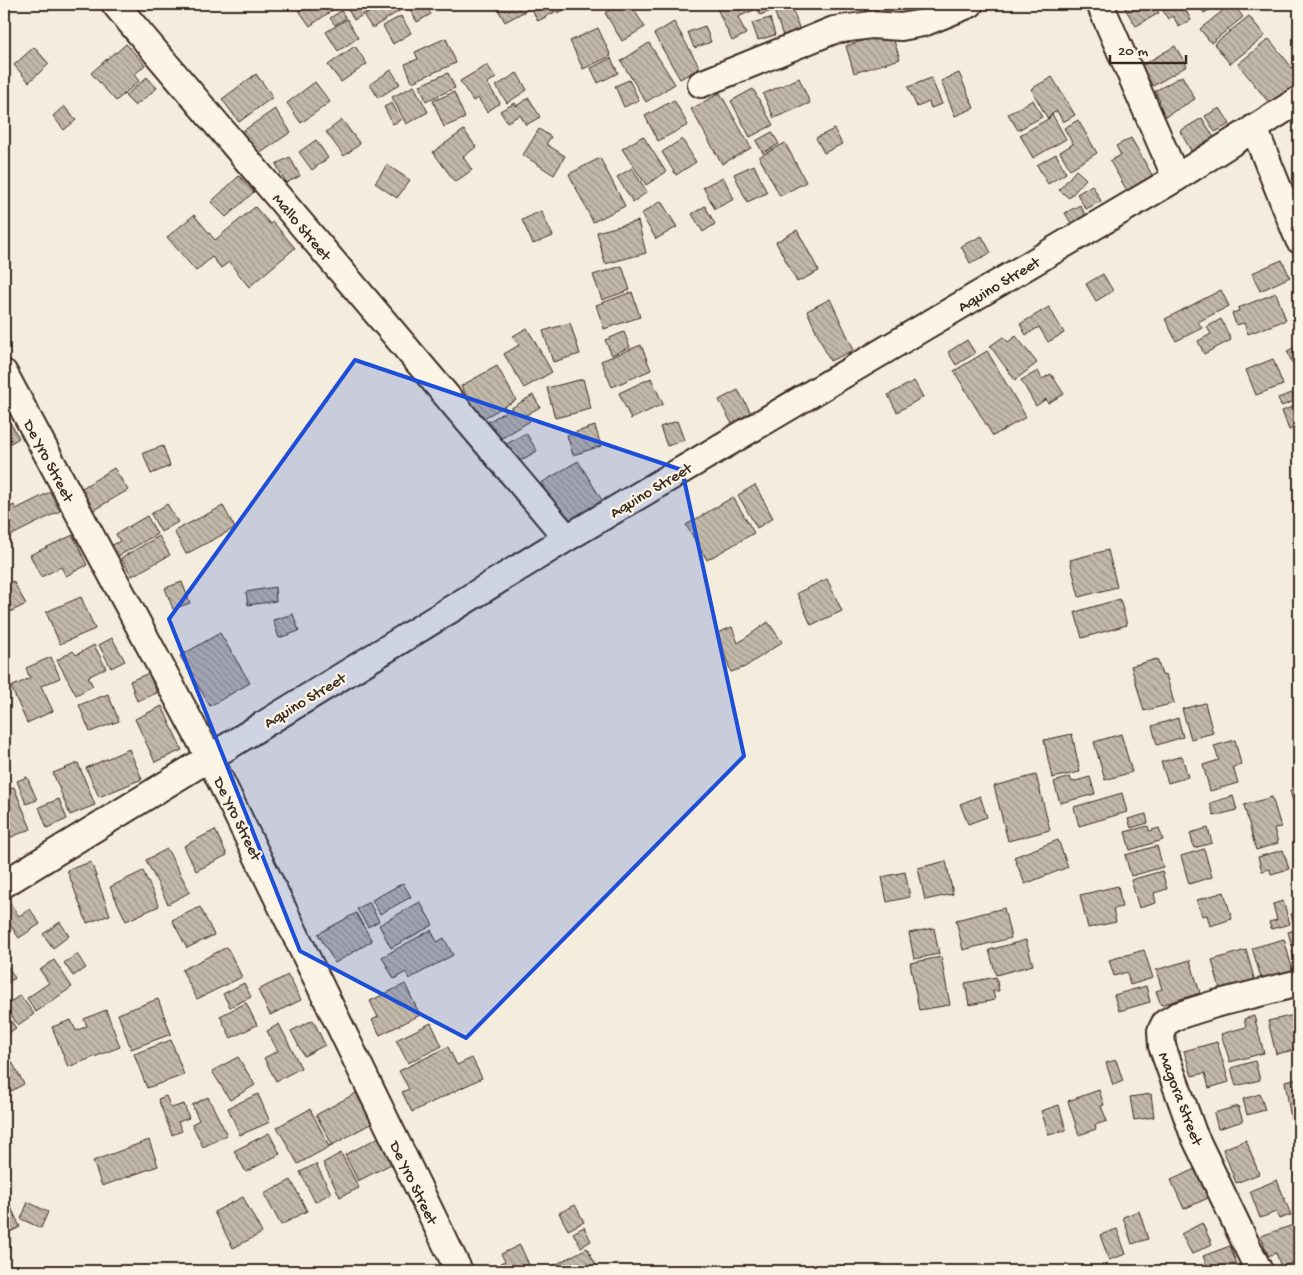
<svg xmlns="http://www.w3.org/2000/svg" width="1303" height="1275" font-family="'Gochi Hand',sans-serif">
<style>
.building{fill:url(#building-back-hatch);stroke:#3b2a1e}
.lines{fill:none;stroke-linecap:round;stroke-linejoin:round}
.street-casing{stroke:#3b2a1e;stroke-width:30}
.street{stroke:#fcf5e5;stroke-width:26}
.marked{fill:#1d4ed8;fill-opacity:0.2;stroke:#1d4ed8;stroke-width:4;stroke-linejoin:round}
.labels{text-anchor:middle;stroke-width:4.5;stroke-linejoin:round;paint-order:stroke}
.street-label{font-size:16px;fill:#3b2a1e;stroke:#fcf5e5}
</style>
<defs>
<pattern id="building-back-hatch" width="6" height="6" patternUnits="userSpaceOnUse" patternTransform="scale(1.25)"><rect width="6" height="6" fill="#c3b9aa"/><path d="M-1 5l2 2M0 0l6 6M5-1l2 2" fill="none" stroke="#a0978a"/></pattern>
</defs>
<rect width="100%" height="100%" fill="#f4eddd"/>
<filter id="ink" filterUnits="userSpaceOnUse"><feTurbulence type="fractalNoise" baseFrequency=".02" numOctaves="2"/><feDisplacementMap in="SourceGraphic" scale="10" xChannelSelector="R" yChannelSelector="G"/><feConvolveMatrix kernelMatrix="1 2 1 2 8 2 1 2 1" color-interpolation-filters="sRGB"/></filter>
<g filter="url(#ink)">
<path class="building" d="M 305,4 L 337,4 L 338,6 L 310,26 L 298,9 Z
M 353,4 L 363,4 L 368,12 L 354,20 L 347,8 Z
M 369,4 L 402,4 L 404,8 L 372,28 L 364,16 L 373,10 Z
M 407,4 L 439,4 L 428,10 L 431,14 L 417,22 Z
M 495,4 L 524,4 L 527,10 L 505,22 Z
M 529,4 L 551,4 L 555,12 L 538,21 Z
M 553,4 L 572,4 L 573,5 L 558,13 Z
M 619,4 L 630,4 L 645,27 L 622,41 L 605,13 Z
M 715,4 L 752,4 L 754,10 L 738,17 L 746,34 L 732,41 Z
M 756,4 L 791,4 L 800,31 L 783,36 L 774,10 L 760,15 Z
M 863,4 L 895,4 L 866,12 Z
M 1122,4 L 1153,4 L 1159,13 L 1136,26 Z
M 1159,4 L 1186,4 L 1188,8 L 1185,9 L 1191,20 L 1179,27 L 1173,16 L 1168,19 Z
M 1199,4 L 1220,4 L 1204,13 Z
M 1231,4 L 1233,4 L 1243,17 L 1211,43 L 1200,29 Z
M 341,11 L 346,18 L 335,25 L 330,18 Z
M 401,16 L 411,33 L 393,44 L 383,26 Z
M 1249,16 L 1265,36 L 1230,64 L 1214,44 Z
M 770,18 L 775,35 L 758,40 L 752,23 Z
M 347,19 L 358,38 L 338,51 L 326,32 Z
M 674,22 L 700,68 L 680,79 L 654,34 Z
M 705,26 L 711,42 L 694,48 L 688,32 Z
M 598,28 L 611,56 L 583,69 L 570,41 Z
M 891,32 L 900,59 L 854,73 L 846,46 Z
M 446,38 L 456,63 L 412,82 L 405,64 L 418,59 L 415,52 Z
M 1269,39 L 1299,76 L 1299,89 L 1274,109 L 1238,64 Z
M 649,43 L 675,84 L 646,102 L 621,61 Z
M 126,44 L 145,65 L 134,75 L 139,81 L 116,101 L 91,73 L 115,52 L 116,53 Z
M 355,46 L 367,64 L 341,82 L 328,65 Z
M 1175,46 L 1187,66 L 1153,86 L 1141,66 Z
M 34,47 L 49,64 L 29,82 L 14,65 Z
M 611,58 L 618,73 L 598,83 L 591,68 Z
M 487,65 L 496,78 L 487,83 L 500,103 L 487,112 L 478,98 L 473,101 L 460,81 Z
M 391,70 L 400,84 L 378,98 L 370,84 Z
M 448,73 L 455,88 L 426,101 L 420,85 Z
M 517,73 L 527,90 L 507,103 L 496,86 Z
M 959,73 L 974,108 L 955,116 L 941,81 Z
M 256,74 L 273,97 L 239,122 L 222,99 Z
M 1182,76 L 1195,99 L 1161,119 L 1152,105 L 1160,101 L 1155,91 Z
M 147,77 L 157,88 L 135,106 L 125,96 Z
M 1052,77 L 1075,115 L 1063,122 L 1057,111 L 1052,114 L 1048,119 L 1031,89 Z
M 799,78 L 810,103 L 774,118 L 763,94 Z
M 931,78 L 942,104 L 931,108 L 929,102 L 917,107 L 908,87 Z
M 629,80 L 639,100 L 624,107 L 615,86 Z
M 315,82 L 330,102 L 301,123 L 287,103 Z
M 414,86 L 428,112 L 406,124 L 392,97 Z
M 753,89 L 773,125 L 750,137 L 731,101 Z
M 454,92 L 465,118 L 444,127 L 433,101 Z
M 720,93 L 751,148 L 722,164 L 691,109 Z
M 529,98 L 540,117 L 526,125 L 520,115 L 507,122 L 500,111 L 515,103 L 516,106 Z
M 674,100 L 688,125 L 658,141 L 645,116 Z
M 1033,100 L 1042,117 L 1018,130 L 1008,114 Z
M 392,103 L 401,120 L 393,124 L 384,107 Z
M 64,106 L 76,120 L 64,130 L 53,116 Z
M 1220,108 L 1230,124 L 1215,132 L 1205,116 Z
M 275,109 L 291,132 L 256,156 L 240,133 Z
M 1052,114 L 1066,139 L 1033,158 L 1020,135 L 1048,119 Z
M 1202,118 L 1218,144 L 1195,158 L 1180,131 Z
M 342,120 L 360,144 L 344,156 L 326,132 Z
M 1078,120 L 1097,153 L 1070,169 L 1060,152 L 1073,144 L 1064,128 Z
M 539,129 L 551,137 L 546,144 L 565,156 L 554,175 L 523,155 Z
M 834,129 L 842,144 L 824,153 L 816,138 Z
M 464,130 L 476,147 L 463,157 L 472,170 L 455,182 L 433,152 Z
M 772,132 L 779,144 L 763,153 L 756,141 Z
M 643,136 L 666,172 L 646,185 L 622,149 Z
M 1131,138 L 1155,180 L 1129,194 L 1110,161 L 1121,155 L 1116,146 Z
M 682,139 L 696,162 L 676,175 L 662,152 Z
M 316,140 L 328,158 L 312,170 L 299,152 Z
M 785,143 L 806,182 L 780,196 L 759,157 Z
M 1056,154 L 1066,173 L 1048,184 L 1037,165 Z
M 290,157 L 300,176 L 286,183 L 276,164 Z
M 600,158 L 625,206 L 593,222 L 569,174 Z
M 387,165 L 410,180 L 397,198 L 375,183 Z
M 754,165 L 767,193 L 747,202 L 734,174 Z
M 632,168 L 647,192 L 633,202 L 617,177 Z
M 1076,170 L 1086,179 L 1069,198 L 1059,190 Z
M 239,176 L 254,192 L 226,217 L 211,202 Z
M 723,177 L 734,199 L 715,209 L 703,187 Z
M 1092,185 L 1101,201 L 1086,209 L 1077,194 Z
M 661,201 L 677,227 L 656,239 L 641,214 Z
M 1080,205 L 1091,225 L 1077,233 L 1065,213 Z
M 705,206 L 715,224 L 703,232 L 692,214 Z
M 255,207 L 270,224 L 273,222 L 295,248 L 249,287 L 229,262 L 221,268 L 212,257 L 196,271 L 167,237 L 194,215 L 215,240 Z
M 541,211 L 553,236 L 533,244 L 522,220 Z
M 638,221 L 646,253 L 605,264 L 597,232 Z
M 797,230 L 819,271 L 797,282 L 776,242 Z
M 982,236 L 991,253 L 970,263 L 961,246 Z
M 1282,260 L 1290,277 L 1260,291 L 1252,273 Z
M 622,266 L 630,290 L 602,300 L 593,275 Z
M 1103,274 L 1113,291 L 1096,301 L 1086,284 Z
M 1221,290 L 1229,306 L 1198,322 L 1202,328 L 1176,341 L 1165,319 Z
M 632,292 L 640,317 L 604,329 L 596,305 Z
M 1276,293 L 1286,320 L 1248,334 L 1244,323 L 1236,325 L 1232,313 L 1239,311 L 1238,308 Z
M 830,299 L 854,350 L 830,361 L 807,311 Z
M 1049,307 L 1064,333 L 1048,342 L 1039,327 L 1026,335 L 1020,324 Z
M 1221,319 L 1231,340 L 1204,354 L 1198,341 L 1211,334 L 1207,327 Z
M 570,323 L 580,354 L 553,362 L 543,331 Z
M 527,328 L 552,372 L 524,388 L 504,354 L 519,345 L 513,336 Z
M 624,332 L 630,347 L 612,355 L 605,340 Z
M 1016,336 L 1037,363 L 1015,380 L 990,346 L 1003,337 L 1008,342 Z
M 967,340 L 975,353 L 956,365 L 948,352 Z
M 641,345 L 651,370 L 612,387 L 601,361 Z
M 1299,345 L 1299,362 L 1293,365 L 1287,351 Z
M 987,351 L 1026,417 L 993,436 L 954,371 Z
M 1273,359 L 1283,385 L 1256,395 L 1246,370 Z
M 497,366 L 516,400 L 480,420 L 461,386 Z
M 1038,371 L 1042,379 L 1051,374 L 1064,394 L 1048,403 L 1046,399 L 1036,406 L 1021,380 Z
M 651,378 L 663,404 L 631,419 L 619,393 Z
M 583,379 L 591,409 L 555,418 L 547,388 Z
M 914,381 L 923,397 L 897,412 L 888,395 Z
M 738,390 L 755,420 L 736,431 L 719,400 Z
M 1292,393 L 1295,401 L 1281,406 L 1278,398 Z
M 533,395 L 540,407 L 526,415 L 530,421 L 499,440 L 488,422 Z
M 1297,405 L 1299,409 L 1299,426 L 1289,430 L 1282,411 Z
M 6,416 L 19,438 L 6,446 L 4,442 L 4,417 Z
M 677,421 L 684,440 L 667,446 L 660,427 Z
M 595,426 L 601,446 L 573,455 L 567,435 Z
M 526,433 L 537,451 L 516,463 L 505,445 Z
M 163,446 L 170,466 L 151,474 L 143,453 Z
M 578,461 L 605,505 L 569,528 L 541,483 Z
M 114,468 L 128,490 L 92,511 L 79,490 Z
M 755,485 L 773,518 L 757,528 L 738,495 Z
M 50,492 L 60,511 L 4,539 L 4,510 L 14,505 L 16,509 Z
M 733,497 L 754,533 L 707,560 L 686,525 Z
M 167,504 L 178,522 L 161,532 L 151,514 Z
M 223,506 L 235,528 L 186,554 L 174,531 Z
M 147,516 L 157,534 L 115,558 L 109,547 L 120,541 L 116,534 Z
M 73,535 L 87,565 L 66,576 L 61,567 L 41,577 L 30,555 Z
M 159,536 L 170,555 L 132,576 L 121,558 Z
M 1108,550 L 1117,587 L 1079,597 L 1070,560 Z
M 827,579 L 842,611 L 811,625 L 797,593 Z
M 13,581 L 26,604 L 4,615 L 4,586 Z
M 182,582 L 190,603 L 173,609 L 165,588 Z
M 275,587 L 276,601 L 248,605 L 246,592 Z
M 81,597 L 95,629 L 60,644 L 46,612 Z
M 1120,599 L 1127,625 L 1082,638 L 1075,612 Z
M 293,614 L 299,631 L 279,638 L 273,620 Z
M 768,622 L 782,642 L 745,667 L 731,672 L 717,633 L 732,627 L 738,643 Z
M 220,633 L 250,683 L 210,706 L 180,656 Z
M 112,638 L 125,661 L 111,668 L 99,645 Z
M 94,645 L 106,668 L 88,677 L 93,686 L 76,695 L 57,660 L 73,651 L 76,655 Z
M 51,657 L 60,678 L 41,686 L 53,711 L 27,723 L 11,687 L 30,678 L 26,668 Z
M 1157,659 L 1162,675 L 1166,674 L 1174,703 L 1144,711 L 1131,666 Z
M 149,673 L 157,693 L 137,701 L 130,681 Z
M 108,694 L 119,721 L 90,732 L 79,705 Z
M 1205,703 L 1213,733 L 1191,739 L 1182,709 Z
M 162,706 L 182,750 L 155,762 L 135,719 Z
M 1178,718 L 1183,737 L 1157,745 L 1152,726 Z
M 1072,734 L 1080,772 L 1052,778 L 1044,740 Z
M 1121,734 L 1132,772 L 1105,780 L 1094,742 Z
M 1235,740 L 1241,764 L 1233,767 L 1238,783 L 1210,791 L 1203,765 L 1219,760 L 1214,746 Z
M 129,749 L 142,779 L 99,797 L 86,768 Z
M 1182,756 L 1188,777 L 1168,783 L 1161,762 Z
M 78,763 L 95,805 L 70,815 L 53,773 Z
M 1036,775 L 1050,830 L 1008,841 L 994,786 Z
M 27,777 L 37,800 L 26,804 L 17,781 Z
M 1070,777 L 1072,782 L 1090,777 L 1095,794 L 1060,803 L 1054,782 Z
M 14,787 L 31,829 L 4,840 L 4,791 Z
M 1299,787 L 1299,820 L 1298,821 L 1290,790 Z
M 1122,793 L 1127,812 L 1079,826 L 1074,807 Z
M 980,796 L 987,817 L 968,824 L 960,804 Z
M 1233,796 L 1237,810 L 1214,816 L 1210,803 Z
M 1272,797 L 1281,827 L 1274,828 L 1278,843 L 1256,850 L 1244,805 Z
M 59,799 L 67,819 L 47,828 L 39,807 Z
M 1146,814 L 1148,823 L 1131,828 L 1128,819 Z
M 1148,826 L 1149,831 L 1159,828 L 1163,840 L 1130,850 L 1125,832 Z
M 1208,828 L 1212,843 L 1194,848 L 1190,833 Z
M 215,830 L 227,855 L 196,871 L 184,846 Z
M 1058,840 L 1068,867 L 1025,884 L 1014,857 Z
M 1157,846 L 1163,867 L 1131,876 L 1125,855 Z
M 167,849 L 190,892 L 168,904 L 146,860 Z
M 1204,849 L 1212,877 L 1189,884 L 1181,856 Z
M 1283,850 L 1289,869 L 1271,874 L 1270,869 L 1262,871 L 1258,857 Z
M 946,861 L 953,894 L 925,900 L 918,868 Z
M 91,862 L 110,915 L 87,923 L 67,870 Z
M 143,871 L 159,906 L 126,921 L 110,887 Z
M 1162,871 L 1167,889 L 1154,893 L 1156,903 L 1139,908 L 1131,880 Z
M 905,872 L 910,897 L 887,902 L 882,877 Z
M 403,883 L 411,897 L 380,914 L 372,900 Z
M 1118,886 L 1122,907 L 1113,909 L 1116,922 L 1088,928 L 1080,895 Z
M 1224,892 L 1232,919 L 1210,926 L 1207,915 L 1202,916 L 1197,900 Z
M 1283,901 L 1290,924 L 1271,929 L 1269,922 L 1277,920 L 1273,904 Z
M 369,902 L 379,921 L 368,927 L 357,909 Z
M 420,902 L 433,925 L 391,948 L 379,925 Z
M 10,903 L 19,916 L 30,909 L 40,924 L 19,938 L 4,916 L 4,908 Z
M 200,907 L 214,935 L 187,948 L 172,920 Z
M 1004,908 L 1011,938 L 963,950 L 956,920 Z
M 1299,912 L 1299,923 L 1294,924 L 1291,914 Z
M 356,913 L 372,941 L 335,963 L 318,934 Z
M 60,922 L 69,936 L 53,948 L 43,934 Z
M 934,928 L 939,954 L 914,959 L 909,933 Z
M 1299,929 L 1299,944 L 1292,946 L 1288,932 Z
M 431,930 L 437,942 L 444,938 L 453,955 L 409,979 L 406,972 L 394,979 L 382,957 Z
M 1284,939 L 1294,975 L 1263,984 L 1252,948 Z
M 1026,940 L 1033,965 L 996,975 L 989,950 Z
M 227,947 L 242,977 L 197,999 L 182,970 Z
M 1299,949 L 1299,976 L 1292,951 Z
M 1144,950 L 1153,978 L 1130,985 L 1127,972 L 1114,976 L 1109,960 Z
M 1246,950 L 1258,992 L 1222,996 L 1212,960 Z
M 77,954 L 86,968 L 73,976 L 64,963 Z
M 941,957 L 950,1005 L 919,1010 L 910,963 Z
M 54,960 L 72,987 L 36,1012 L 27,998 L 49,983 L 40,970 Z
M 1190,960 L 1200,993 L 1161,1005 L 1156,991 L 1162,989 L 1156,970 Z
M 4,961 L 15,978 L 4,985 Z
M 288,975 L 301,1000 L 270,1015 L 258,990 Z
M 996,977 L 999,991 L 993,991 L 995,1000 L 969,1005 L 965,983 Z
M 244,983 L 251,997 L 230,1007 L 223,994 Z
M 405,984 L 420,1015 L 380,1035 L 372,1020 L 378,1017 L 370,1001 Z
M 1146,986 L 1150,1002 L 1119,1011 L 1114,995 Z
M 20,995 L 34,1014 L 18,1025 L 5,1006 Z
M 158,999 L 171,1034 L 131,1049 L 118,1014 Z
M 246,1003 L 257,1025 L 231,1038 L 220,1016 Z
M 106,1010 L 120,1047 L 68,1067 L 52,1027 L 71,1020 L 76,1031 L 87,1026 L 84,1019 Z
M 4,1011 L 16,1028 L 4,1036 Z
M 1299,1014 L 1299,1049 L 1276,1054 L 1268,1021 Z
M 1254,1016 L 1264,1053 L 1230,1062 L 1221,1034 L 1246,1027 L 1244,1019 Z
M 313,1020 L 325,1045 L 304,1056 L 291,1031 Z
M 431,1023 L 442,1046 L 408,1063 L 396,1040 Z
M 279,1024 L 301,1068 L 276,1081 L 264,1058 L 278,1051 L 267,1031 Z
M 171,1040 L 184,1075 L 147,1088 L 134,1054 Z
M 1217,1042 L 1229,1082 L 1209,1088 L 1205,1073 L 1192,1076 L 1184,1051 Z
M 448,1047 L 457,1065 L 472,1058 L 482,1078 L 412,1112 L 402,1092 L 409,1089 L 399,1071 Z
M 7,1053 L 24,1084 L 4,1095 L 4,1054 Z
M 238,1057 L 255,1085 L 230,1100 L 212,1071 Z
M 1116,1060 L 1123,1081 L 1113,1085 L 1106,1063 Z
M 1255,1061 L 1260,1080 L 1236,1086 L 1231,1068 Z
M 1299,1078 L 1299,1118 L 1291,1120 L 1285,1081 Z
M 1099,1090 L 1104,1105 L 1101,1106 L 1107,1121 L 1095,1125 L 1096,1129 L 1079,1135 L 1068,1101 Z
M 356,1093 L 372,1123 L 298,1164 L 277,1127 L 310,1109 L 329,1146 L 332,1144 L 316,1115 Z
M 258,1094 L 270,1122 L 240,1135 L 228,1108 Z
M 1151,1094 L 1154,1117 L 1134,1120 L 1130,1097 Z
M 1260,1094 L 1265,1110 L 1247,1115 L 1243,1099 Z
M 166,1096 L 171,1108 L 184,1104 L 189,1118 L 178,1122 L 182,1131 L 172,1135 L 158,1099 Z
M 208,1097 L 227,1135 L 203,1147 L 192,1124 L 199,1120 L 192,1105 Z
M 1059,1105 L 1066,1130 L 1049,1135 L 1041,1111 Z
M 1238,1106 L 1243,1121 L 1218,1129 L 1214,1113 Z
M 269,1133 L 280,1154 L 246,1172 L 234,1151 Z
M 381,1136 L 395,1162 L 358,1181 L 345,1155 Z
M 149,1140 L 158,1166 L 102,1186 L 93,1161 Z
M 1246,1140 L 1259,1174 L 1236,1183 L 1223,1149 Z
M 341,1153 L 359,1188 L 340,1197 L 323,1163 Z
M 316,1164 L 331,1193 L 315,1202 L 300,1172 Z
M 1197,1168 L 1210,1197 L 1184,1209 L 1171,1180 Z
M 291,1180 L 307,1211 L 281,1225 L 264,1194 Z
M 1277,1180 L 1291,1215 L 1279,1219 L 1276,1212 L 1260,1218 L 1250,1191 Z
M 243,1197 L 262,1233 L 233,1248 L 214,1212 Z
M 28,1202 L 48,1212 L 41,1228 L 21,1219 Z
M 10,1205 L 20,1227 L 4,1235 L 4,1208 Z
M 575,1205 L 584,1222 L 568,1230 L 559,1213 Z
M 1139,1211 L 1148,1239 L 1132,1244 L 1123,1217 Z
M 1202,1223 L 1212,1244 L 1192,1254 L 1181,1234 Z
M 1299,1223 L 1299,1260 L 1281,1267 L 1276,1253 L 1268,1256 L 1261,1236 Z
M 584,1227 L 591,1241 L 581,1247 L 573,1233 Z
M 1117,1229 L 1126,1254 L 1109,1260 L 1100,1235 Z
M 520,1245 L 532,1271 L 493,1271 L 502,1267 L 500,1263 L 505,1261 L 501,1254 Z
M 1230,1246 L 1238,1267 L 1227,1271 L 1209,1271 L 1203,1256 Z
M 587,1248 L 599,1271 L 544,1271 Z"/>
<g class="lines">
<g class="street-casing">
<path id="street" d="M 115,4 L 567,538
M 1100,4 L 1176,178
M 701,84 L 834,30 L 871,25 L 901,27 L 923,23 L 970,4
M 1254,128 L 1299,240
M 4,373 L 209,757 L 459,1271
M 4,884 L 567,538 L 1176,178 L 1299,100
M 1259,1271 L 1193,1133 L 1162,1046 L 1161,1031 L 1165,1023 L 1177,1016 L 1215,1004 L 1299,983"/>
</g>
<use href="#street" class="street"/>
</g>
</g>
<path class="marked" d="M 355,360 L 682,470 L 744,756 L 466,1038 L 300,951 L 169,619 Z"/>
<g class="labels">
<g class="street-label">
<text transform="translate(303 226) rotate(50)" y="6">Mallo Street</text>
<text transform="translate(998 283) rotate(-31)" y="6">Aquino Street</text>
<text transform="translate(50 460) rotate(62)" y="6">De Yro Street</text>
<text transform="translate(650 489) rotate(-31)" y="6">Aquino Street</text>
<text transform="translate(304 699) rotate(-31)" y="6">Aquino Street</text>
<text transform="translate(239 818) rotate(64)" y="6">De Yro Street</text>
<text transform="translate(1182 1098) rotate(69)" y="6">Magora Street</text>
<text transform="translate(415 1182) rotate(64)" y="6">De Yro Street</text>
</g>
</g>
<rect width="1303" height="1275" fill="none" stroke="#fcf5e5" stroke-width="20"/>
<rect x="10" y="10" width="1283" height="1255" fill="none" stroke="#3b2a1e" stroke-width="2" filter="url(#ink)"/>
<path d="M1110 55v8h76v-8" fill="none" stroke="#3b2a1e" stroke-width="2.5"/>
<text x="1118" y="55" font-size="15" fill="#3b2a1e" stroke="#fcf5e5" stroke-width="4" paint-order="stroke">20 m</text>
</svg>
